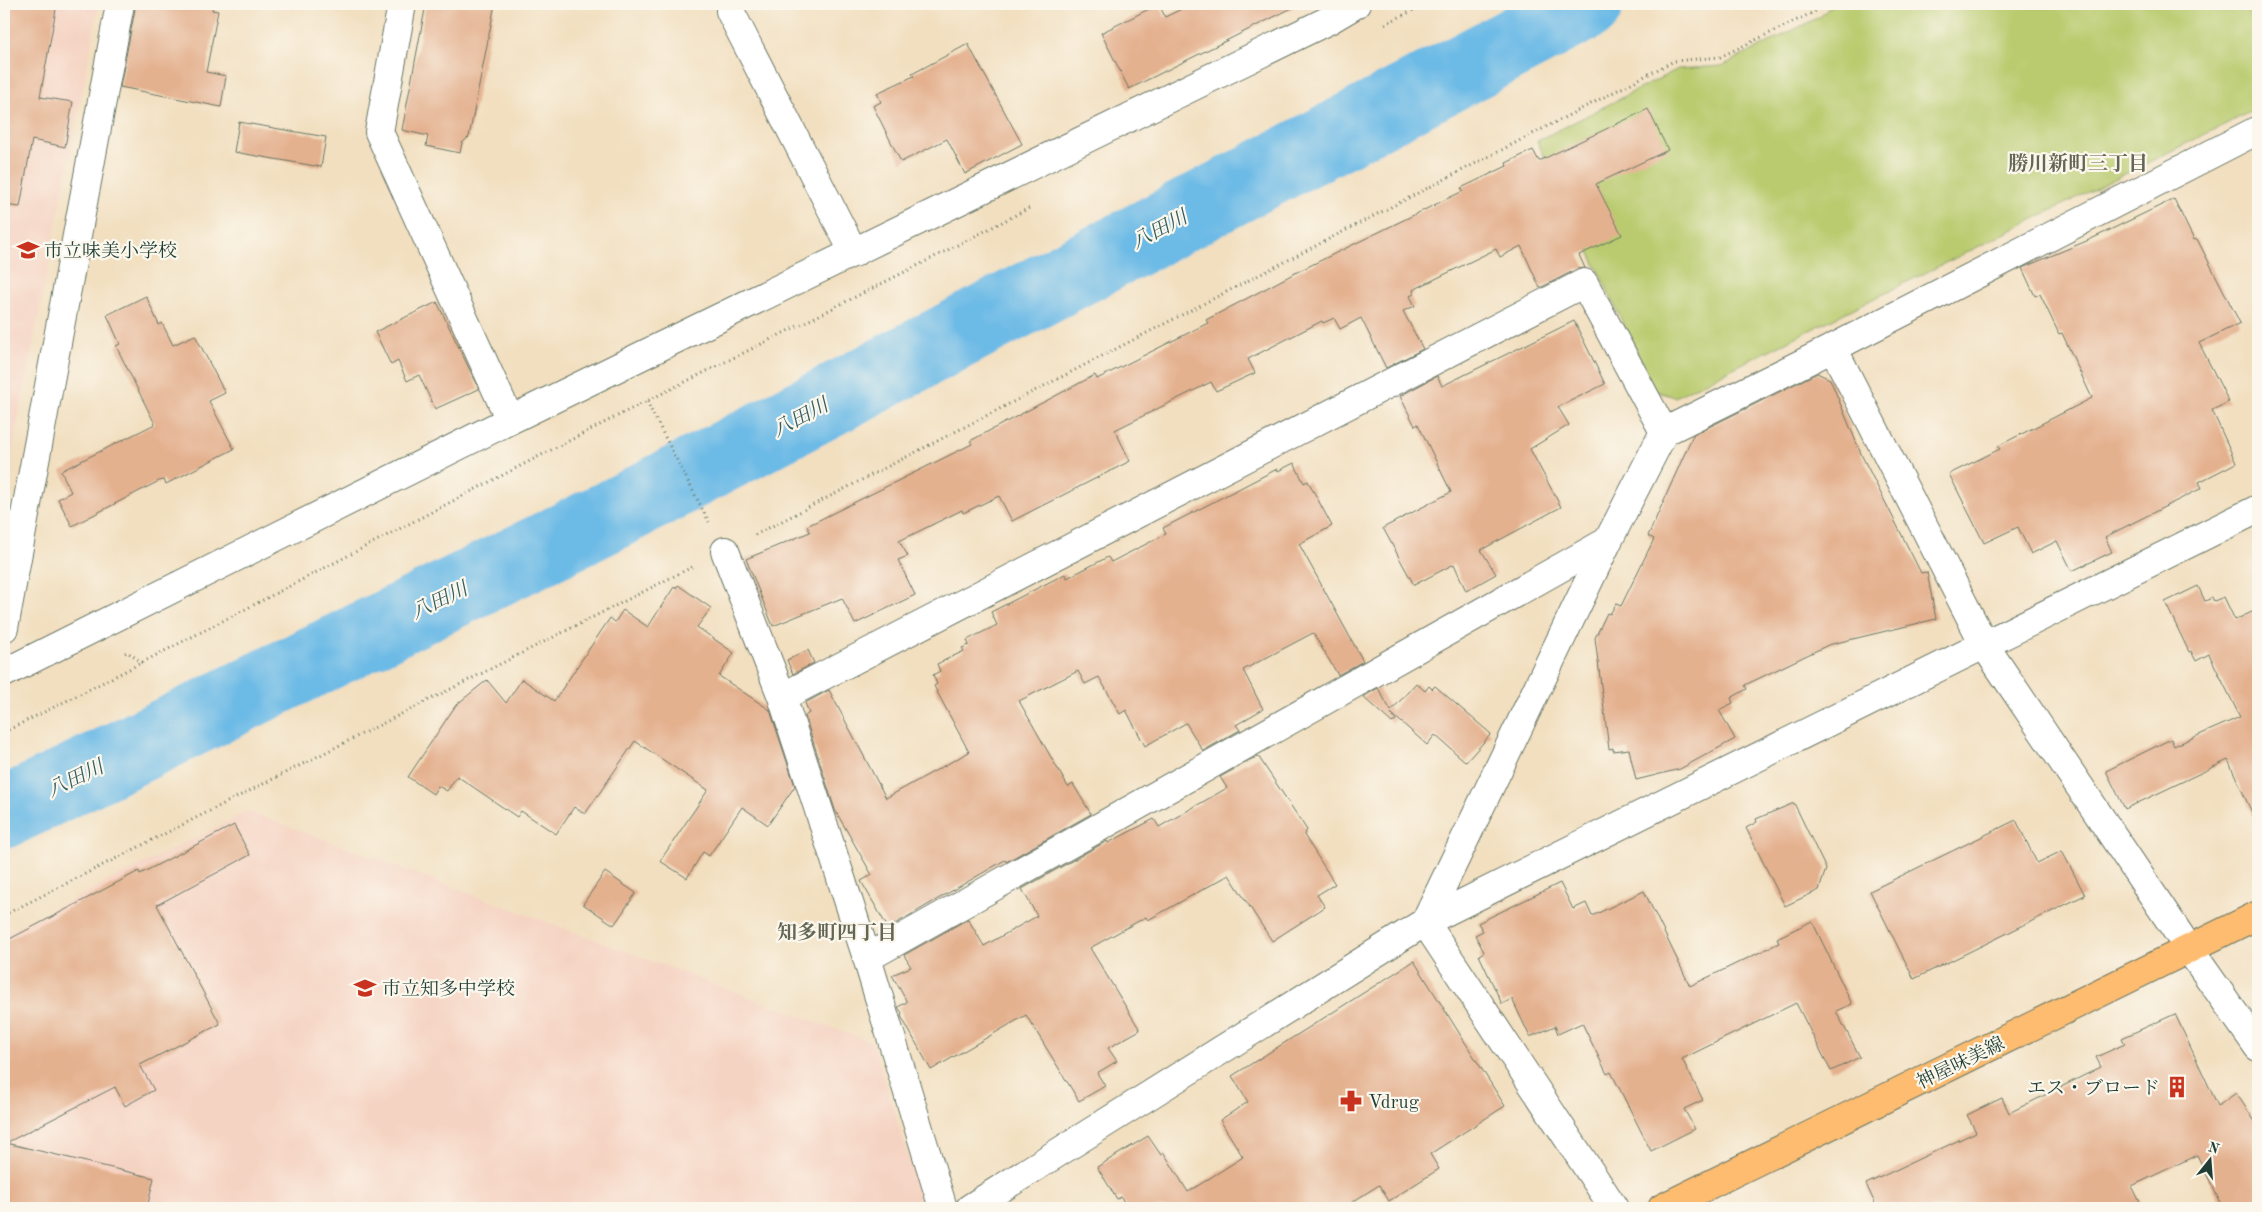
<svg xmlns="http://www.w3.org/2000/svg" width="2262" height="1212" font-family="'Old Standard TT','Noto Serif JP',serif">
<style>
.built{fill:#f5d3c2}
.green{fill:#b9cb6e;stroke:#6c8451}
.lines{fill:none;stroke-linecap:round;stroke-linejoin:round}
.river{stroke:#6cbae6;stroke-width:71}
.building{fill:#e4b18f}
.minor-casing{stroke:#697665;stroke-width:30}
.major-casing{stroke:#697665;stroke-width:30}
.path{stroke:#697665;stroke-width:3;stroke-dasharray:1 4;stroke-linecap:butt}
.minor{stroke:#fff;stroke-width:28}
.major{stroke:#fdbc6f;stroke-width:28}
.labels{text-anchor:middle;stroke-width:4.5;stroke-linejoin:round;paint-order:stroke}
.poi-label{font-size:19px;fill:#1f3d34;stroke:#fbf7ec;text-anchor:start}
.street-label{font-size:19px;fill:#1f3d34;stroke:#fbf7ec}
.neighbourhood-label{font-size:20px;font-weight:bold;fill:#646654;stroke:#fbf7ec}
.water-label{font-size:20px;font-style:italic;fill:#325c60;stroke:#fbf7ec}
</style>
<rect width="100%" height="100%" fill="#fbf7ec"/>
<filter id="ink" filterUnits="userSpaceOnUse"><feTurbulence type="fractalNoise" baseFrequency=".02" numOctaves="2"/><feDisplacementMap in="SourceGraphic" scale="10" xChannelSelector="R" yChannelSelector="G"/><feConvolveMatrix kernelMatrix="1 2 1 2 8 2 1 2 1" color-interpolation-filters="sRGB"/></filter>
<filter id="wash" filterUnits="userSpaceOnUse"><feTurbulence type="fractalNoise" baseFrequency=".0096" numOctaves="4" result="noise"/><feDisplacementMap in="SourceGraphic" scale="20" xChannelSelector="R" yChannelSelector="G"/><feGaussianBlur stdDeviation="1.12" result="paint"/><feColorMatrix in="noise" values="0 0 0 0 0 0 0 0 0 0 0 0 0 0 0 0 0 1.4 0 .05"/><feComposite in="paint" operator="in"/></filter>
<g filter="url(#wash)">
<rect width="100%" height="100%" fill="#f2dfc0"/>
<path class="built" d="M 4,4 L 99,4 L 4,495 Z
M 248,811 L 873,1043 L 919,1191 L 920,1208 L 4,1208 L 4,934 Z"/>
<path class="green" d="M 1832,4 L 2242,4 L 2258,27 L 2258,108 L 1675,397 L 1655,391 L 1537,141 L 1678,69 L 1722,66 L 1821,16 Z"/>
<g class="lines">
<path class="river" d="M 4,813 L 618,512 L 1588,4"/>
</g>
<g id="blocks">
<path class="building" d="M 4,4 L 57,4 L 40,97 L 73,102 L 65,147 L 32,140 L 20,207 L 4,205 Z
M 136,4 L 213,4 L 212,10 L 218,11 L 206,72 L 226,76 L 221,107 L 120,87 Z
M 426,4 L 495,4 L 469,137 L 462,143 L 460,153 L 426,146 L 428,136 L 402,130 Z
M 1159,4 L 1165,17 L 1192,4 L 1300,4 L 1129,89 L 1101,33 Z
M 968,44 L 1022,144 L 965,174 L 947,139 L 901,162 L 873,106 L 881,102 L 877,93 L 914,76 L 912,74 Z
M 1648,109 L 1668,150 L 1596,184 L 1622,235 L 1579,255 L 1585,268 L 1577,269 L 1540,288 L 1521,246 L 1500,257 L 1496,249 L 1413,290 L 1414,294 L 1410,296 L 1415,306 L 1403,311 L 1423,349 L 1386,368 L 1361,318 L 1340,329 L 1334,318 L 1323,323 L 1322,321 L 1248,359 L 1255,373 L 1216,391 L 1211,382 L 1115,430 L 1130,461 L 1012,521 L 999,496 L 963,513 L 962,510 L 899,541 L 908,556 L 898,560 L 915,595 L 855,624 L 842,598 L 773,626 L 746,559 L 810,532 L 807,526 L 972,444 L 970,441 L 1095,375 L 1097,379 L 1208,323 L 1206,320 L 1297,272 L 1463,191 L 1461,188 L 1507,166 L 1506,163 L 1533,150 L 1539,161 Z
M 239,122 L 326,137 L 321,167 L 234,152 Z
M 2174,199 L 2194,240 L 2197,239 L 2240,323 L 2199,343 L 2229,402 L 2212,410 L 2236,463 L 2199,482 L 2202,488 L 2105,537 L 2112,552 L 2072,571 L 2057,541 L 2031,554 L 2018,527 L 1984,543 L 1949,474 L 2000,449 L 1998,446 L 2092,398 L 2062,333 L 2059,334 L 2040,294 L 2035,296 L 2022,268 L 2089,240 Z
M 146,296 L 159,325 L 162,323 L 173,345 L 195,335 L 225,393 L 209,401 L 234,449 L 166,484 L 164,480 L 159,481 L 72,526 L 58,499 L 71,492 L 61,471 L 155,424 L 116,346 L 120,344 L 107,315 Z
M 437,302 L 479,389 L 435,409 L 419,375 L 407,381 L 398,361 L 391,365 L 375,332 Z
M 1574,321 L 1605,384 L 1558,407 L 1569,425 L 1530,449 L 1561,507 L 1481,550 L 1496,574 L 1466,591 L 1454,564 L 1414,585 L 1383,528 L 1451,492 L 1418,424 L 1415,426 L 1400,396 L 1437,376 L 1442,386 Z
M 1817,373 L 1830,379 L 1862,456 L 1921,573 L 1927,572 L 1936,619 L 1828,645 L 1745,685 L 1747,689 L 1731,698 L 1733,703 L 1719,710 L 1735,739 L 1680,769 L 1636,780 L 1629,749 L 1613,751 L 1613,748 L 1609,749 L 1595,638 L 1607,613 L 1610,614 L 1616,604 L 1621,606 L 1654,539 L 1648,536 L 1693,435 Z
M 1294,463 L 1304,483 L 1308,481 L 1332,526 L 1299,544 L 1363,661 L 1338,675 L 1313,633 L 1243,670 L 1263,709 L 1236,725 L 1240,730 L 1203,751 L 1186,723 L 1145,746 L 1126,710 L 1120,714 L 1099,677 L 1085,684 L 1078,671 L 1019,701 L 1068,787 L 1073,784 L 1091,814 L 1006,862 L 1005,860 L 888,928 L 861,881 L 872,875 L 835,810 L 805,716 L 809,713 L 805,703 L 829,690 L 886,798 L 969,752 L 934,686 L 937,684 L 933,675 L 940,671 L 937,664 L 964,651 L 962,648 L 969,645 L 967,640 L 997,625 L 991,612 L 1065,574 L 1067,578 L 1108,557 L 1111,562 L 1166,534 L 1163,528 L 1277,469 L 1278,471 Z
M 678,585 L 711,608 L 697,627 L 734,653 L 719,676 L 770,710 L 795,786 L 768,825 L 742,807 L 709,856 L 703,852 L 687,878 L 660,861 L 708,790 L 635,741 L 585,814 L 574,807 L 556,834 L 521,811 L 517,817 L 457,776 L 447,791 L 438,786 L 433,794 L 408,777 L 456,705 L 487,680 L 506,703 L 522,679 L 554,701 L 610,618 L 615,622 L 623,610 L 648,627 L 674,587 L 676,588 Z
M 2198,586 L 2205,601 L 2212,598 L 2214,601 L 2224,597 L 2235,620 L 2258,609 L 2258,826 L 2228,760 L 2125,809 L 2106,771 L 2171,739 L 2174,746 L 2240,717 L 2209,654 L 2196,661 L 2191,651 L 2189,652 L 2165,602 Z
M 808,650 L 814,663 L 793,674 L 787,660 Z
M 1416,683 L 1425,691 L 1429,686 L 1432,689 L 1435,686 L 1491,734 L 1466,762 L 1435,735 L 1427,745 L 1391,713 L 1396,720 L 1392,723 L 1363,697 L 1378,688 L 1391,711 Z
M 1258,756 L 1307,830 L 1304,835 L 1335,884 L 1317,895 L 1325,907 L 1272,941 L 1229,875 L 1148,920 L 1146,917 L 1090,948 L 1140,1030 L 1108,1048 L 1117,1061 L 1097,1073 L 1105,1086 L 1079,1101 L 1026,1015 L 931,1070 L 901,1016 L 902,1013 L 898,1007 L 907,1002 L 892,975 L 911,967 L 904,955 L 968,919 L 984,946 L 1037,916 L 1022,889 L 1107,841 L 1108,843 L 1154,819 L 1159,827 L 1227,788 L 1220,777 Z
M 1794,803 L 1826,869 L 1819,890 L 1785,906 L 1746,828 L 1757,822 L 1756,819 Z
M 2016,820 L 2037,863 L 2062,851 L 2085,895 L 1914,979 L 1870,891 Z
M 234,825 L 250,855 L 157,905 L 220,1024 L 140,1065 L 154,1090 L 125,1106 L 115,1087 L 6,1143 L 154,1178 L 147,1208 L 4,1208 L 4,942 L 139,871 L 140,874 Z
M 605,872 L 636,893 L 614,925 L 583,904 Z
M 1560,883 L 1573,909 L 1586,903 L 1592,916 L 1644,891 L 1690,986 L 1779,943 L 1777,938 L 1812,921 L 1852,1004 L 1836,1011 L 1860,1057 L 1831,1071 L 1796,1003 L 1682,1059 L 1703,1100 L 1684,1109 L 1695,1129 L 1651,1151 L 1611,1072 L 1607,1074 L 1582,1023 L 1558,1034 L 1555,1026 L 1530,1037 L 1512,999 L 1502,1004 L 1479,955 L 1484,952 L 1475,935 L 1483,931 L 1478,923 Z
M 1414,961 L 1505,1106 L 1430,1154 L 1439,1169 L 1389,1201 L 1379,1185 L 1343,1208 L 1127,1208 L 1121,1197 L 1117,1199 L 1097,1167 L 1148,1136 L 1161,1155 L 1164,1153 L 1188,1192 L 1243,1157 L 1220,1120 L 1248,1102 L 1232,1076 Z
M 2175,1014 L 2218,1106 L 2236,1093 L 2258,1126 L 2258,1208 L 2223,1208 L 2197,1155 L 2132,1186 L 2143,1208 L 1877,1208 L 1866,1184 L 1976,1132 L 1967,1115 L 2002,1098 L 2009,1113 L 2101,1067 L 2096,1057 L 2125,1044 L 2122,1038 Z"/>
</g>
</g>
<g filter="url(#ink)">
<use href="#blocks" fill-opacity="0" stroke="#697665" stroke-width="1"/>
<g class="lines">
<g class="minor-casing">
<path id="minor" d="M 402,4 L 379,132 L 510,420
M 731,4 L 730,11 L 854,253
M 1833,348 L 1985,646 L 2189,949 L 2258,1047
M 725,551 L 782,697 L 867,958 L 943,1208
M 4,628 L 120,4
M 4,673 L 510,420 L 1329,20 L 1356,4
M 782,697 L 1584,283 L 1664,432
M 867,958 L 1608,541
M 970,1208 L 1425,922 L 2258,509
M 1614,1208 L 1425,922 L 1608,541 L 1664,432 L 1833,348 L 2258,130"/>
</g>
<g class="major-casing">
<path id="major" d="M 1662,1208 L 2258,915"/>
</g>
<path class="path" d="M 1385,24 L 1426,4
M 648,401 L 650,408 L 709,522
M 755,535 L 1674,61 L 1720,57 L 1818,10 L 1824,4
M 125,653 L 127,652 L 143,663
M 4,732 C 220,625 432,510 647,401 C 775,337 903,274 1029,208
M 4,915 L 694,566"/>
<use href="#minor" class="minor"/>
<use href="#major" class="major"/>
</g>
</g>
<defs>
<g id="school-bare" transform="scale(1.725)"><path d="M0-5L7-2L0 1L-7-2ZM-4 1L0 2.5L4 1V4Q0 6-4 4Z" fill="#c8321e" stroke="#fbf7ec" stroke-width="2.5" paint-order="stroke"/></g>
<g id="building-bare" transform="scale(1.725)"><path d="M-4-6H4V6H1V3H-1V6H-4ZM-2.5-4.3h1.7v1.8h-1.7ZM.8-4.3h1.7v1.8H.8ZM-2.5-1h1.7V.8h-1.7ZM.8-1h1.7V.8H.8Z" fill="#c8321e" stroke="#fbf7ec" stroke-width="2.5" paint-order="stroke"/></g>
<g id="pharmacy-bare" transform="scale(1.725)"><path d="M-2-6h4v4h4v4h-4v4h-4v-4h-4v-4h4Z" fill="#c8321e" stroke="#fbf7ec" stroke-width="2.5" paint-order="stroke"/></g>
</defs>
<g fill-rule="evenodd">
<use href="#school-bare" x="28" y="250"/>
<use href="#school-bare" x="365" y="988"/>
<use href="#building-bare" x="2177" y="1087"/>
<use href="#pharmacy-bare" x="1351" y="1101"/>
</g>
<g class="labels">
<g class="poi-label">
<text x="44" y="257">市立味美小学校</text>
<text x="382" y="995">市立知多中学校</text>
<text x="2160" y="1094" text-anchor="end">エス・ブロード</text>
<text x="1368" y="1108">Vdrug</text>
</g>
<g class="street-label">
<text transform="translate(1960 1062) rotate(-26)" y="7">神屋味美線</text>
</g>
<g class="neighbourhood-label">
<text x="2078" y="170">勝川新町三丁目</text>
<text x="837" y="939">知多町四丁目</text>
</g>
<g class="water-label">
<text transform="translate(1159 229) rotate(-28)" y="7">八田川</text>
<text transform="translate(800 417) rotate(-28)" y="7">八田川</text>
<text transform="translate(439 600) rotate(-26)" y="7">八田川</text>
<text transform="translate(75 778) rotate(-26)" y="7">八田川</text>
</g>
</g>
<rect width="2262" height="1212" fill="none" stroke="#fbf7ec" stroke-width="20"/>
<g transform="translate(2210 1160) rotate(17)" stroke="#fbf7ec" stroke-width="4" paint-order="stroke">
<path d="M0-4L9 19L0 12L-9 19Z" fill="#1f3d34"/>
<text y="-8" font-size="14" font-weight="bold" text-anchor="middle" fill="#1f3d34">N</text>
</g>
</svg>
